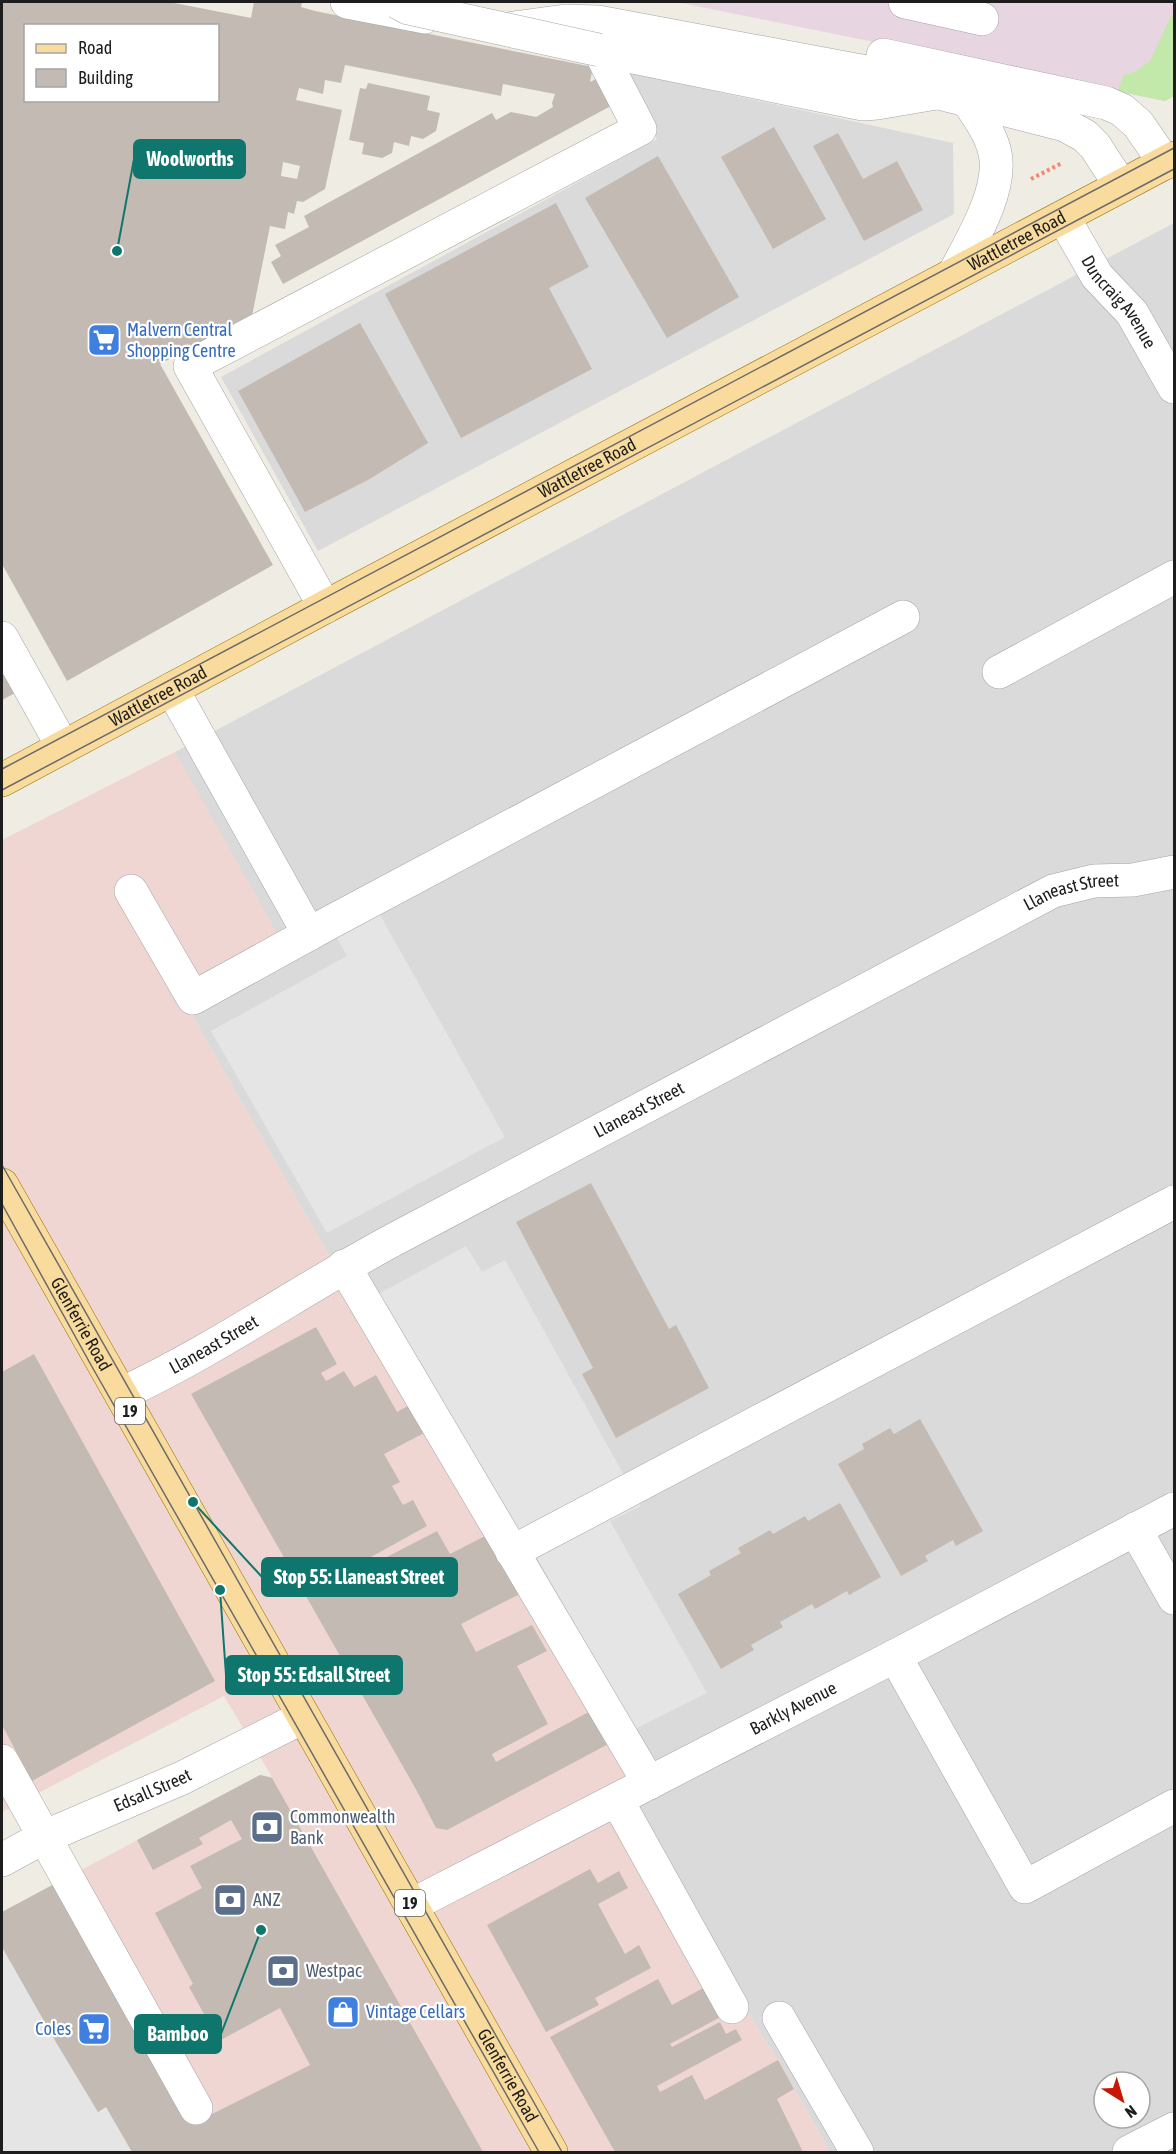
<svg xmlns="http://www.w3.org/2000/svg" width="1176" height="2154" font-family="'Asap Condensed',sans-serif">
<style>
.residential{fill:#dbdada;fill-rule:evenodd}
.commercial{fill:#efd6d2}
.industrial{fill:#e7d5e2}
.grass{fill:#c2e8aa}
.parking{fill:#e5e5e5}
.building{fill:#c3bbb3;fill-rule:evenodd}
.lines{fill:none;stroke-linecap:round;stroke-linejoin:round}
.minor-casing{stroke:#a4a4a4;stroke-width:34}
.major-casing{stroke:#937203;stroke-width:34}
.path{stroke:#f6886c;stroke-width:4;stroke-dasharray:3 3;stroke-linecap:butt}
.minor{stroke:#fff;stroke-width:33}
.major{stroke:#f9db9d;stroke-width:33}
.tram{stroke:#6b6b6b;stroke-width:1.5}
.minor-bridge-casing{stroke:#a4a4a4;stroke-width:34;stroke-linecap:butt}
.minor-bridge{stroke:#fff;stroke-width:33}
.labels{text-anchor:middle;stroke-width:4.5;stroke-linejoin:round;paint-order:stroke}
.shield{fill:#fff;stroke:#616161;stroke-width:1.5}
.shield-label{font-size:16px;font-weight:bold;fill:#1d1d1d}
.street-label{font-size:18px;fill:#1d1d1d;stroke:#fff}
.shop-label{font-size:18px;fill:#366cbe;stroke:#fff;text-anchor:start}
.service-label{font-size:18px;fill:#4e5e75;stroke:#fff;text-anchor:start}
.leader{fill:none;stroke:#0f766e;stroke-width:2}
.callout-dot{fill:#0f766e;stroke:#fff;stroke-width:2}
.callout{fill:#0f766e;stroke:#0f766e;stroke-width:2}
.callout-label{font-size:20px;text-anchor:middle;font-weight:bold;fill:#fff}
</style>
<rect width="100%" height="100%" fill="#eeece3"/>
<path class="residential" d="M 621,71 L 953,143 L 954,214 L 318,551 L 221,377 L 657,139 Z
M 1174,223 L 1174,2152 L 830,2152 L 778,2060 L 759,2031 L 413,1403 L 181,996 L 175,752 ZM 1104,2082 L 1140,2082 L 1140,2118 L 1104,2118 Z"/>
<path class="commercial" d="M 175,752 L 281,940 L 197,986 L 124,896 L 413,1403 L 614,1741 L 651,1838 L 759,2031 L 778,2060 L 830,2152 L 2,2152 L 2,1912 L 260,1775 L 272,1777 L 224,1696 L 2,1812 L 2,840 Z"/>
<path class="industrial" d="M 677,2 L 1174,2 L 1174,96 L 1165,101 Z"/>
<path class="grass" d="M 1174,15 L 1174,96 L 1165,101 L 1117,91 L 1124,75 L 1136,71 L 1150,61 L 1171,16 Z"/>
<path class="parking" d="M 375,906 L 505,1137 L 327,1233 L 211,1031 L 347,956 L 332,929 Z
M 466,1246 L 482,1272 L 505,1260 L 641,1506 L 610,1521 L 707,1693 L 635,1729 L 524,1535 L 508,1528 L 375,1296 Z
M 2,1947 L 98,2112 L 106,2107 L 132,2152 L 2,2152 Z"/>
<path class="building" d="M 2,2 L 169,2 L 251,18 L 254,2 L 302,2 L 301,7 L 315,11 L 593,67 L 590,82 L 604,75 L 618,102 L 283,284 L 271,262 L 281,256 L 275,245 L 309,227 L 304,216 L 492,113 L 496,120 L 511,112 L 536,117 L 553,107 L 552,103 L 555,94 L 503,84 L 501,96 L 345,65 L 341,83 L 325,80 L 323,94 L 299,88 L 296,100 L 342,110 L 325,189 L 303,202 L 297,201 L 294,214 L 288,212 L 285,229 L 270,226 L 252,316 L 160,364 L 273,565 L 67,681 L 2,564 ZM 26,26 L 218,26 L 218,100 L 26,100 ZM 283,162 L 300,166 L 297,179 L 281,176 Z
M 368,83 L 430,96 L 427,110 L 440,113 L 436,131 L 423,139 L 411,136 L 409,146 L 394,142 L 392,153 L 382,158 L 362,154 L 364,143 L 349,140 L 360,88 L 366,89 Z
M 774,127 L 826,219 L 773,249 L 721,157 Z
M 838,133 L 863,179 L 897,161 L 923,210 L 864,241 L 813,146 Z
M 658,156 L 739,297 L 667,338 L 585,198 Z
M 556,203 L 589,267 L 549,288 L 592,369 L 461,438 L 385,294 Z
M 360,323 L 428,443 L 368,480 L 305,512 L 238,391 Z
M 2,659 L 19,691 L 2,700 Z
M 591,1183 L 669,1329 L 676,1325 L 709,1388 L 616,1438 L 582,1374 L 593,1368 L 516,1222 Z
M 316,1327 L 337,1364 L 321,1373 L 326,1381 L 344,1371 L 354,1387 L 376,1375 L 397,1412 L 413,1403 L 428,1431 L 384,1454 L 400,1482 L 392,1486 L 403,1505 L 413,1500 L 427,1526 L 353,1567 L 356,1573 L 437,1531 L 450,1554 L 487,1535 L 522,1593 L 461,1624 L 476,1652 L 532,1625 L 547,1651 L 517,1666 L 548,1724 L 492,1754 L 496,1762 L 596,1708 L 614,1741 L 447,1830 L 436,1828 L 418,1793 L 191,1394 Z
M 34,1354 L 215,1681 L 32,1781 L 2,1725 L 2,1372 Z
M 920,1419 L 983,1531 L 956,1546 L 953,1540 L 925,1556 L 928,1561 L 901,1576 L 838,1464 L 864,1449 L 862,1444 L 890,1428 L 894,1434 Z
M 840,1503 L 881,1577 L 849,1595 L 847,1591 L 815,1609 L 812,1604 L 780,1622 L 783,1627 L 751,1645 L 754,1650 L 721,1669 L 678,1594 L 711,1575 L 709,1571 L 741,1553 L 738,1548 L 770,1530 L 773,1534 L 805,1516 L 808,1521 Z
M 260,1775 L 272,1778 L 483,2152 L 132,2152 L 106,2107 L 98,2112 L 57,2044 L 2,1947 L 2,1912 L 56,1883 L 192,2124 L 310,2065 L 280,2008 L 219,2041 L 189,1987 L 193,1984 L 155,1913 L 202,1888 L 190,1866 L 242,1839 L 231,1820 L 199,1838 L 203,1844 L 153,1870 L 137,1840 Z
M 590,1869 L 598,1883 L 619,1871 L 628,1888 L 598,1904 L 625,1954 L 639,1945 L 651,1968 L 595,1998 L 599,2005 L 546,2032 L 487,1925 Z
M 658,1979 L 672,2005 L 714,1982 L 730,2012 L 670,2044 L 672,2047 L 720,2022 L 726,2034 L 736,2029 L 742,2040 L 657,2086 L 660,2092 L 692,2075 L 705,2100 L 778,2060 L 794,2089 L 777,2099 L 803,2152 L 615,2152 L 550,2037 Z"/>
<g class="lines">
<g class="minor-casing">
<g id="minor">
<path d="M 347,2 L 425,17"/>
<path d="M 905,2 L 982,19"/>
<path d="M 508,29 L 565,21 L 598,22 L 893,77 L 939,93 L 1065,125 L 1085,136 L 1095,146 L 1121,186"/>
<path d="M 599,50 L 863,104 L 877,103 L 936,93"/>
<path d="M 883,55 L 1106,103 L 1122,110 L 1138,124 L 1165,163"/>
<path id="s1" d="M 1063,217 L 1097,276 L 1132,313 L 1174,387"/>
<path d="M 954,274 C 971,241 1003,190 995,153 C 991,134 978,116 967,100"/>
<path d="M 325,607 L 190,366 L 640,129 L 599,50"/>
<path d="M 2,638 L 63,747"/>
<path d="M 999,672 L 1174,577"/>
<path d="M 172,689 L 309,934"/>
<path d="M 131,891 L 193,998 L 329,923 L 903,617"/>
<path d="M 344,1266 L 649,1783"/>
<path id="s2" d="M 121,1394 C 216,1350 303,1288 395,1239 L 1053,891 L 1094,881 L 1133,880 L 1174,872"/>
<path d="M 1135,1529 L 1174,1598"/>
<path d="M 512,1552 L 1174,1202"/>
<path d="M 895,1656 L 1025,1887 L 1174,1806"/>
<path d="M 2,1761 L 196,2108"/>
<path d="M 617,1800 L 732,2007"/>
<path id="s3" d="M 2,1860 L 44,1837 L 182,1778 L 303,1717"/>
<path id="s4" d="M 412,1905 L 895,1656 L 1174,1509"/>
<path d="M 779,2018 L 857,2152"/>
<path d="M 1129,2152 L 1174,2129"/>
</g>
</g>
<g class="major-casing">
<g id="major">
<path id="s5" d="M 2,780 L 325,607 L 1174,158"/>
<path id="s6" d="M 2,1185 L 551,2152"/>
</g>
</g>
<path class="path" d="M 1031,179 L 1062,163"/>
<use href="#minor" class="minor"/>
<use href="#major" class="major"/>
<path class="tram" d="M 2,769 L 1174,148
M 2,790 L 1174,169
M 2,1165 L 562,2152
M 2,1204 L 91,1365 L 539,2152"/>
<g class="minor-bridge-casing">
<path id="minor-bridge" d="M 397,2 L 408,8 L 599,50"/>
</g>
<use href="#minor-bridge" class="minor-bridge"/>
</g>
<defs>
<g id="supermarket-square" transform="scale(1.725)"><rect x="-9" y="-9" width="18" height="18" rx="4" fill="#3f7fe0" stroke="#fff"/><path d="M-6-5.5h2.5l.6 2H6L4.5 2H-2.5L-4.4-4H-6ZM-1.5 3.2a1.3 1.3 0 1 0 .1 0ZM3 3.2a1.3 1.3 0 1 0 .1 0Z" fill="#fff"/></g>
<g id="bank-square" transform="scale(1.725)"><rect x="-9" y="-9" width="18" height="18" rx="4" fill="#5c6f8a" stroke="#fff"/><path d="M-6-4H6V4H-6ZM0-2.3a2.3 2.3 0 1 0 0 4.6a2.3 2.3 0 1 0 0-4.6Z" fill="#fff"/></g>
<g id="shop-square" transform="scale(1.725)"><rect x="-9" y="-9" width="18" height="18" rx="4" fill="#3f7fe0" stroke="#fff"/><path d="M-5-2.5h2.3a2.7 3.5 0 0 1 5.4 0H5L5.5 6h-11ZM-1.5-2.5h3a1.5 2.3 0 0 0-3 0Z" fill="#fff"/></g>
</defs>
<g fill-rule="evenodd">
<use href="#supermarket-square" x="104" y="340"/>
<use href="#bank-square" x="267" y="1827"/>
<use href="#bank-square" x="230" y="1900"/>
<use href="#bank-square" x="283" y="1971"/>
<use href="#shop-square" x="343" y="2012"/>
<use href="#supermarket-square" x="94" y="2029"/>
</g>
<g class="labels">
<g class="shield">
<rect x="115" y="1398" width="30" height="26" rx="4.5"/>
<rect x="395" y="1890" width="30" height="26" rx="4.5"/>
</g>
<g class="shield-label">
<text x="130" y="1417">19</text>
<text x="410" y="1909">19</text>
</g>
<g class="street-label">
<text dy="6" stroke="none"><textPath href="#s5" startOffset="1149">Wattletree Road</textPath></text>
<text dy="6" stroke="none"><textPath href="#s1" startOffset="102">Duncraig Avenue</textPath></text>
<text dy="6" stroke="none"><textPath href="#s5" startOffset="663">Wattletree Road</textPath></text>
<text dy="6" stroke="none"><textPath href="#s5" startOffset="177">Wattletree Road</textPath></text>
<text dy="6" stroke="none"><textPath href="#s2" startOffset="1077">Llaneast Street</textPath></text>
<text dy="6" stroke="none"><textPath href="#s2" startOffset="591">Llaneast Street</textPath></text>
<text dy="6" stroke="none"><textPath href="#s6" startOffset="160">Glenferrie Road</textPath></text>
<text dy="6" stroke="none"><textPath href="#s2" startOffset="105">Llaneast Street</textPath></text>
<text dy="6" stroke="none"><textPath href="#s4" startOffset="429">Barkly Avenue</textPath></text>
<text dy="6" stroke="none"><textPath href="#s3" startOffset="166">Edsall Street</textPath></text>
<text dy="6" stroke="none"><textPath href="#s6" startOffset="1024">Glenferrie Road</textPath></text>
</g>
<g class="shop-label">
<text x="127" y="336">Malvern Central<tspan x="127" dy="21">Shopping Centre</tspan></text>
<text x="366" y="2018">Vintage Cellars</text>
<text x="71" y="2035" text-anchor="end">Coles</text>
</g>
<g class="service-label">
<text x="290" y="1823">Commonwealth<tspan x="290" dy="21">Bank</tspan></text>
<text x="253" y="1906">ANZ</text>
<text x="306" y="1977">Westpac</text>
</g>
</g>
<path class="leader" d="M117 251L134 159M193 1502L262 1577M220 1590L226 1675M261 1930L221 2034"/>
<g class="callout-dot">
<circle cx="117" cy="251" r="6"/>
<circle cx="193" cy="1502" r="6"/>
<circle cx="220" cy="1590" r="6"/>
<circle cx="261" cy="1930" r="6"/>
</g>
<g class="callout">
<rect x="134" y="140" width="111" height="38" rx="6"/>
<rect x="262" y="1558" width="195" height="38" rx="6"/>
<rect x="226" y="1656" width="176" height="38" rx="6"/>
<rect x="135" y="2015" width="86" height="38" rx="6"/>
</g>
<g class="callout-label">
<text x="190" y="166">Woolworths</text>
<text x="359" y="1584">Stop 55: Llaneast Street</text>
<text x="314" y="1682">Stop 55: Edsall Street</text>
<text x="178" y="2041">Bamboo</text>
</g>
<rect width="1176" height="2154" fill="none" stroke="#1d1d1d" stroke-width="6"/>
<rect x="24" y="24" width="195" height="78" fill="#ffffff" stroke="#a5a5a5" stroke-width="1.5"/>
<rect x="36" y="44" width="30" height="9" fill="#f9db9d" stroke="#a5a5a5" stroke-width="1.5"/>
<text x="78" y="54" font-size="18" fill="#1d1d1d">Road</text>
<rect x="36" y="69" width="30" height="18" fill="#c3bbb3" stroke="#a5a5a5" stroke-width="1.5"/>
<text x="78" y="84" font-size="18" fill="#1d1d1d">Building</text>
<g transform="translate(1122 2100) rotate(143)"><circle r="28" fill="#ffffff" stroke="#a5a5a5" stroke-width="1.5"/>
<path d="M0-4.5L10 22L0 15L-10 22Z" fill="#c61805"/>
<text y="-9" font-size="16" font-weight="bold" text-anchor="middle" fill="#1d1d1d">N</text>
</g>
</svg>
